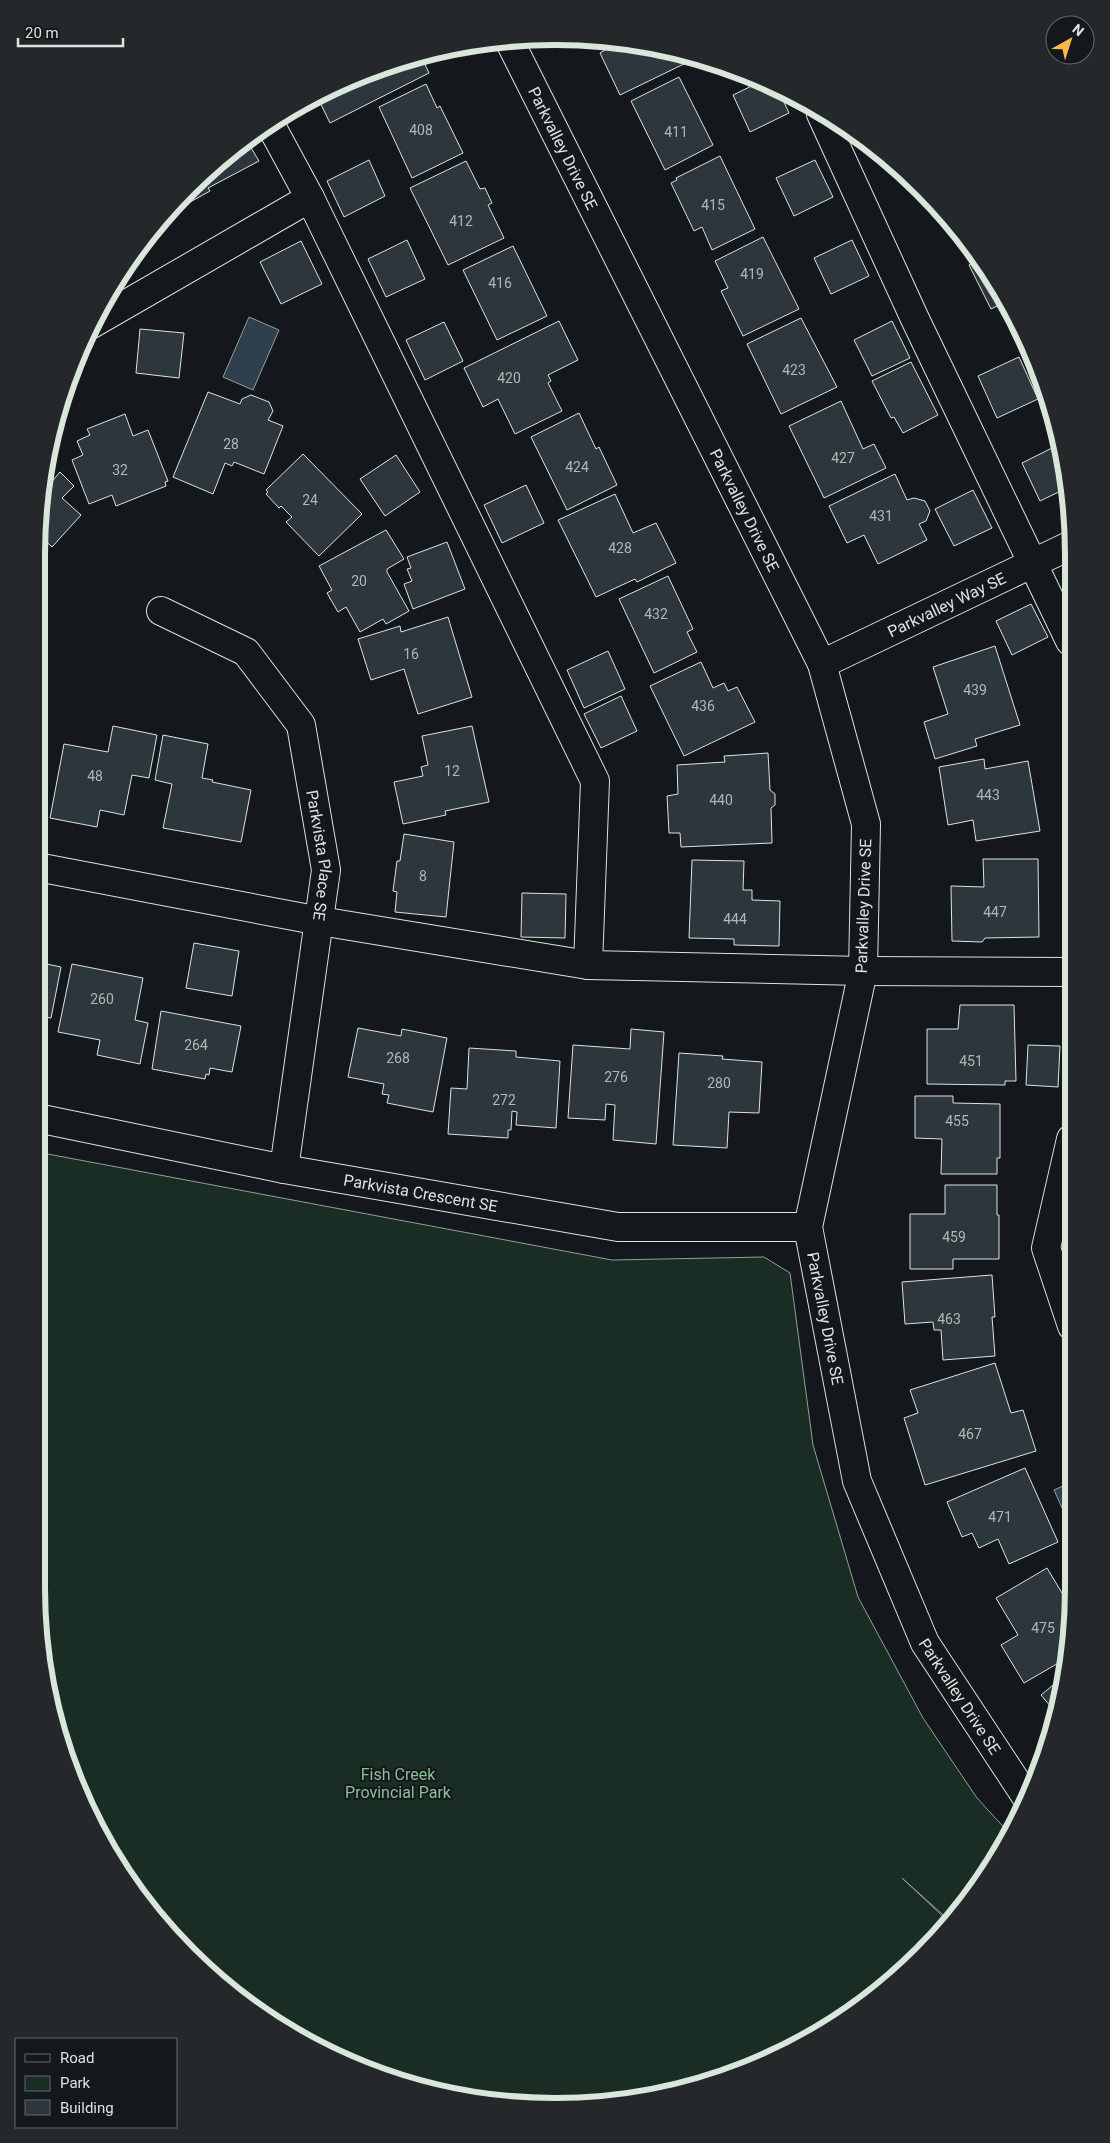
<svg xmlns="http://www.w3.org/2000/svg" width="1110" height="2143" font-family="Roboto,sans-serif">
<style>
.green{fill:#1a2d24;stroke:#939e99}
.water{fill:#2f3f4d;stroke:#939e99}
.building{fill:#2c363c;stroke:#d8e6dc}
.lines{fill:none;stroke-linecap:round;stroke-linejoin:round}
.minor-casing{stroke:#d8e6dc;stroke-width:30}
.minor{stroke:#14181c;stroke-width:28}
.labels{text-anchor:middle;stroke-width:4;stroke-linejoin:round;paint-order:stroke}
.number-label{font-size:14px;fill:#adbab4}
.street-label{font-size:16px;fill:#d8e6dc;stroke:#14181c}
.park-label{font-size:16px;fill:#8ac095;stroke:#14181c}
.rim{fill:none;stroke:#d8e6dc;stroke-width:6}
</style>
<rect width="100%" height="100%" fill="#14181c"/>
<path class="green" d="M 37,1152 L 612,1260 L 764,1257 L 790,1273 L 813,1445 L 858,1597 L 923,1718 L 977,1798 L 1010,1834 L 967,1904 L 951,1922 L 902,1878 L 950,1923 L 922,1955 L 843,2019 L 784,2053 L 690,2089 L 589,2106 L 521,2106 L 421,2089 L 356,2067 L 267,2019 L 213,1978 L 144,1904 L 106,1847 L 64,1755 L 46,1689 L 36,1588 Z"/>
<path class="water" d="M 249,317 L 279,330 L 253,390 L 223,377 Z
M 1072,1482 L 1072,1530 L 1054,1490 Z"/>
<path class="building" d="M 600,39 L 683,53 L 688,62 L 620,95 L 600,53 L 605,50 Z
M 421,56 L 429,73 L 330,123 L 317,96 L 389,64 Z
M 679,77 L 713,145 L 665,170 L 631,101 Z
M 762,81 L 777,87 L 789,113 L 750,132 L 733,95 Z
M 426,84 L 437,108 L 440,106 L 463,153 L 412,178 L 379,107 Z
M 247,141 L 259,161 L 208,188 L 210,191 L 183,206 L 182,203 L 172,209 L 213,165 Z
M 720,156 L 755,229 L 712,250 L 702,227 L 694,231 L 671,183 L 677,180 L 676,178 Z
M 369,160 L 385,196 L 344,217 L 327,181 Z
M 815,160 L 833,197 L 794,216 L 776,178 Z
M 466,161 L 480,189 L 485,188 L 492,203 L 488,205 L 504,238 L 448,265 L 410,188 Z
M 763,237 L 799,309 L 743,336 L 721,291 L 728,288 L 715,261 Z
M 407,240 L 425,279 L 386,297 L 368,259 Z
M 852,240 L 869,276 L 831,294 L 814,258 Z
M 301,241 L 322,284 L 281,304 L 260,262 Z
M 513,246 L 547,316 L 497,340 L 463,270 Z
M 980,259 L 986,267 L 1005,302 L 991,309 L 969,265 Z
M 801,318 L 837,387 L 781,414 L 747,344 Z
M 559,321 L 578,360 L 548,375 L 551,381 L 548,383 L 562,411 L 515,434 L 498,399 L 483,407 L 464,368 Z
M 892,321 L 910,358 L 872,376 L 854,340 Z
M 444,322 L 463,361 L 425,380 L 406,340 Z
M 140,329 L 184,333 L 179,378 L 136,373 Z
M 1019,357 L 1038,399 L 997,418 L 978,376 Z
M 911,362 L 938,415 L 903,433 L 894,417 L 891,418 L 872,381 Z
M 208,392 L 240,404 L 242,399 L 251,395 L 269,402 L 273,411 L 268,420 L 283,426 L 264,474 L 234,462 L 232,466 L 225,463 L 213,494 L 173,477 Z
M 841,401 L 863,449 L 874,444 L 886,468 L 824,498 L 789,426 Z
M 579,413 L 596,449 L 599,447 L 617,485 L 567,510 L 531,437 Z
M 125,414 L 133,436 L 148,430 L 168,481 L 165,482 L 166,486 L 116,506 L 112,495 L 89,504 L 72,460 L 83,455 L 77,441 L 90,435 L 87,429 Z
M 1058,445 L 1069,487 L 1040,501 L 1022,463 Z
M 303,454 L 362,514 L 319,556 L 286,522 L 292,517 L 281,506 L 279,508 L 266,494 L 268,492 L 266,490 Z
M 396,455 L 420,492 L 385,516 L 360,479 Z
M 60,472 L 74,486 L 62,498 L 81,515 L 52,547 L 37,533 L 37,521 L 43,490 L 49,485 Z
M 895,474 L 907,500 L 914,498 L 925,501 L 930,511 L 926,521 L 919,524 L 927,540 L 878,564 L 864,535 L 847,543 L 829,506 Z
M 526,485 L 544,523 L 502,543 L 484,505 Z
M 973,490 L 992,528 L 954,546 L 935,509 Z
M 615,494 L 633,533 L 656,523 L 676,563 L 637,582 L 635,579 L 596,597 L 558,520 Z
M 386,530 L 404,559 L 387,569 L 387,572 L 409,611 L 386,624 L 383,619 L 360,632 L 346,607 L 338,612 L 327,593 L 332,590 L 319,566 Z
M 447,542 L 465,589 L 413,609 L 404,584 L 412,581 L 407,569 L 411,568 L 407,557 Z
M 668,576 L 693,629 L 687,632 L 697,652 L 654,673 L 619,599 Z
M 1031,604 L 1048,637 L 1012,655 L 996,621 Z
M 448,617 L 472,697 L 418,714 L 404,669 L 371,680 L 358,639 L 400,626 L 401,632 Z
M 995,646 L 1020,725 L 975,739 L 977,746 L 935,759 L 924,722 L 948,714 L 933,667 Z
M 608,651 L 625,689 L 584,708 L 567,670 Z
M 701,662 L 713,688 L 724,683 L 728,691 L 737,687 L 755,722 L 684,756 L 650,686 Z
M 621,696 L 637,731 L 601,748 L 584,714 Z
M 113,726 L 157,735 L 149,778 L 132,775 L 124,815 L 100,810 L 97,827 L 50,818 L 64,744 L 108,752 Z
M 472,726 L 489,802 L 445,811 L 446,815 L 403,824 L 394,782 L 423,776 L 421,767 L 428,765 L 422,736 Z
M 163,735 L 208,744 L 202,778 L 213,780 L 212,782 L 251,790 L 241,842 L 163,828 L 172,784 L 155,780 Z
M 768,753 L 770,790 L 775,794 L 775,805 L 771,808 L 772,843 L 681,847 L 680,833 L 669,833 L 668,813 L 667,796 L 678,794 L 677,765 L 725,762 L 724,756 Z
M 984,759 L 985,769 L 1028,761 L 1040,831 L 976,841 L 973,820 L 948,825 L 939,767 Z
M 404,834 L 454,842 L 446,917 L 395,912 L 397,892 L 393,891 L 397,861 L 400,861 Z
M 983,859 L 1038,859 L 1039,937 L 985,938 L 982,942 L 952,941 L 951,886 L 984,887 Z
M 692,860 L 744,861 L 743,890 L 752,890 L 752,900 L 780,901 L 779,946 L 734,945 L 734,939 L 689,938 Z
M 522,893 L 566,894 L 565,938 L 521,937 Z
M 194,943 L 239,951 L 232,996 L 186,988 Z
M 37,962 L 61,967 L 51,1018 L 37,1016 Z
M 72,964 L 143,978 L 135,1020 L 148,1023 L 140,1064 L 97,1055 L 100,1040 L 58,1032 Z
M 960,1005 L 1014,1005 L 1016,1081 L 1005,1081 L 1005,1085 L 927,1084 L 927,1029 L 958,1029 Z
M 161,1011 L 241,1026 L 232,1072 L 210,1068 L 209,1075 L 206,1074 L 205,1079 L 152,1069 Z
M 358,1028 L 401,1036 L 402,1029 L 447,1038 L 433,1112 L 387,1103 L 389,1095 L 382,1094 L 384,1084 L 348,1077 Z
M 631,1029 L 664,1032 L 656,1144 L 613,1140 L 615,1105 L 606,1104 L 605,1120 L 568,1118 L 573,1045 L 630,1049 Z
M 1028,1045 L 1060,1046 L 1058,1087 L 1026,1085 Z
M 469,1048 L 516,1051 L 516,1057 L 560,1061 L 556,1128 L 516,1125 L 517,1112 L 512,1111 L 511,1130 L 508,1130 L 508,1138 L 448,1134 L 451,1088 L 467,1089 Z
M 679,1053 L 723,1056 L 722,1059 L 762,1062 L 759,1113 L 729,1112 L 727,1148 L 673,1145 Z
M 915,1096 L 953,1096 L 953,1103 L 1000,1104 L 1000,1158 L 997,1158 L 997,1174 L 941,1174 L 942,1139 L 915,1138 Z
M 945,1185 L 997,1185 L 997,1215 L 999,1215 L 999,1259 L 953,1259 L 953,1269 L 910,1269 L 910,1214 L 945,1214 Z
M 992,1275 L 995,1317 L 992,1317 L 995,1356 L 943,1360 L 941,1330 L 934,1330 L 933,1322 L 905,1324 L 902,1282 Z
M 995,1363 L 1011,1413 L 1023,1410 L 1036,1451 L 925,1485 L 904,1418 L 918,1413 L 910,1390 Z
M 1025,1468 L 1058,1542 L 1009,1564 L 998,1539 L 979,1548 L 972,1533 L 962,1537 L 947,1502 Z
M 1047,1568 L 1065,1598 L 1073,1594 L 1073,1622 L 1067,1658 L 1024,1683 L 1001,1645 L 1018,1635 L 996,1598 Z
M 1064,1676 L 1057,1714 L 1041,1695 Z"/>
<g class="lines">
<g class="minor-casing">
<g id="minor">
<path id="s1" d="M 509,40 L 822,664 L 866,824 L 863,971 L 808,1227 L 857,1481 L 925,1643 L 1027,1798"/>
<path d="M 821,114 L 915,319 L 1070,641"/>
<path d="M 270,124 L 310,198 L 595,781 L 588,965"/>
<path d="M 90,325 L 310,198"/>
<path id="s2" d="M 161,611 L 246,652 L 301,725 L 326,870 L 284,1169"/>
<path id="s3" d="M 822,664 L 1069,546"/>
<path d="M 37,867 L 320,921 L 588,965 L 863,971 L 1071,972"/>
<path id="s4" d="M 37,1118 L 284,1169 L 618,1227 L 808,1227"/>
<path d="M 1071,1139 L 1046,1248 L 1072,1326"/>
</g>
</g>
<use href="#minor" class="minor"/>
</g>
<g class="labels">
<g class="number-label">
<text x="421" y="135">408</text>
<text x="676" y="137">411</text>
<text x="713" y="210">415</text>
<text x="461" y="226">412</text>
<text x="752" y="279">419</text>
<text x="500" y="288">416</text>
<text x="794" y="375">423</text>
<text x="509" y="383">420</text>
<text x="231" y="449">28</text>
<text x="843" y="463">427</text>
<text x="577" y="472">424</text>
<text x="120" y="475">32</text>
<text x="310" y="505">24</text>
<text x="881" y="521">431</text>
<text x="620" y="553">428</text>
<text x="359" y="586">20</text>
<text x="656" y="619">432</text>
<text x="411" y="659">16</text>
<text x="975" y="695">439</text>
<text x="703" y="711">436</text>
<text x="452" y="776">12</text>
<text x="95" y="781">48</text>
<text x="988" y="800">443</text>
<text x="721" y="805">440</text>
<text x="423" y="881">8</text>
<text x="995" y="917">447</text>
<text x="735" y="924">444</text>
<text x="102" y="1004">260</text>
<text x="196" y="1050">264</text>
<text x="398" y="1063">268</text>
<text x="971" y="1066">451</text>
<text x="616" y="1082">276</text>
<text x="719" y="1088">280</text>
<text x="504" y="1105">272</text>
<text x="957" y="1126">455</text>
<text x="954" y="1242">459</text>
<text x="949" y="1324">463</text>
<text x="970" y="1439">467</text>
<text x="1000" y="1522">471</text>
<text x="1043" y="1633">475</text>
</g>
<g class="street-label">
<text dy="6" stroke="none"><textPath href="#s1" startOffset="121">Parkvalley Drive SE</textPath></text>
<text dy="6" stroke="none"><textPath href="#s1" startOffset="526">Parkvalley Drive SE</textPath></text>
<text dy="6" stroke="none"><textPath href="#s3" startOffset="138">Parkvalley Way SE</textPath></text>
<text dy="6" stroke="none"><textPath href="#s2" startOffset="318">Parkvista Place SE</textPath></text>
<text transform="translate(863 906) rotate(-88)" y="6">Parkvalley Drive SE</text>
<text dy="6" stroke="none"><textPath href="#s4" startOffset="391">Parkvista Crescent SE</textPath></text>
<text dy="6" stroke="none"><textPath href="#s1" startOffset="1366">Parkvalley Drive SE</textPath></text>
<text dy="6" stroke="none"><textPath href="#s1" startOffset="1771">Parkvalley Drive SE</textPath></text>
</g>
<g class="park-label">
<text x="398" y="1780">Fish Creek<tspan x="398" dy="18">Provincial Park</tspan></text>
</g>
</g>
<path d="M0 0H1110V2143H0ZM555 45H555A510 510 0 0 1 1065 555V1588A510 510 0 0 1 555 2098H555A510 510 0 0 1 45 1588V555A510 510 0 0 1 555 45Z" fill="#24282b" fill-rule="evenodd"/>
<path class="rim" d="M555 45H555A510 510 0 0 1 1065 555V1588A510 510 0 0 1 555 2098H555A510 510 0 0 1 45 1588V555A510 510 0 0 1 555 45Z"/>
<rect x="15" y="2038" width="162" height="90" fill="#14181c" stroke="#626a69"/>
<rect x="25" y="2054" width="25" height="8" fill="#14181c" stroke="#626a69"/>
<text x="60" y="2063" font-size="15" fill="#d8e6dc">Road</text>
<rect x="25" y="2076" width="25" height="15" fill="#1a2d24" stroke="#626a69"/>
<text x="60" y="2088" font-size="15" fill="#d8e6dc">Park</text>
<rect x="25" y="2100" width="25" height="15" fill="#2c363c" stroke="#626a69"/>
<text x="60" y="2113" font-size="15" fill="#d8e6dc">Building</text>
<g transform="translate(1070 40) rotate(39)"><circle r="24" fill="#14181c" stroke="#626a69"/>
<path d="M0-4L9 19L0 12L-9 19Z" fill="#ffb74d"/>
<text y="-8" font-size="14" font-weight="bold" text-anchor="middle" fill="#d8e6dc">N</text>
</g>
<path d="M18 38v8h105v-8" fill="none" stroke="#d8e6dc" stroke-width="2.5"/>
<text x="25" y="38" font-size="15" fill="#d8e6dc" stroke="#14181c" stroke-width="4" paint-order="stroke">20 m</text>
</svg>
